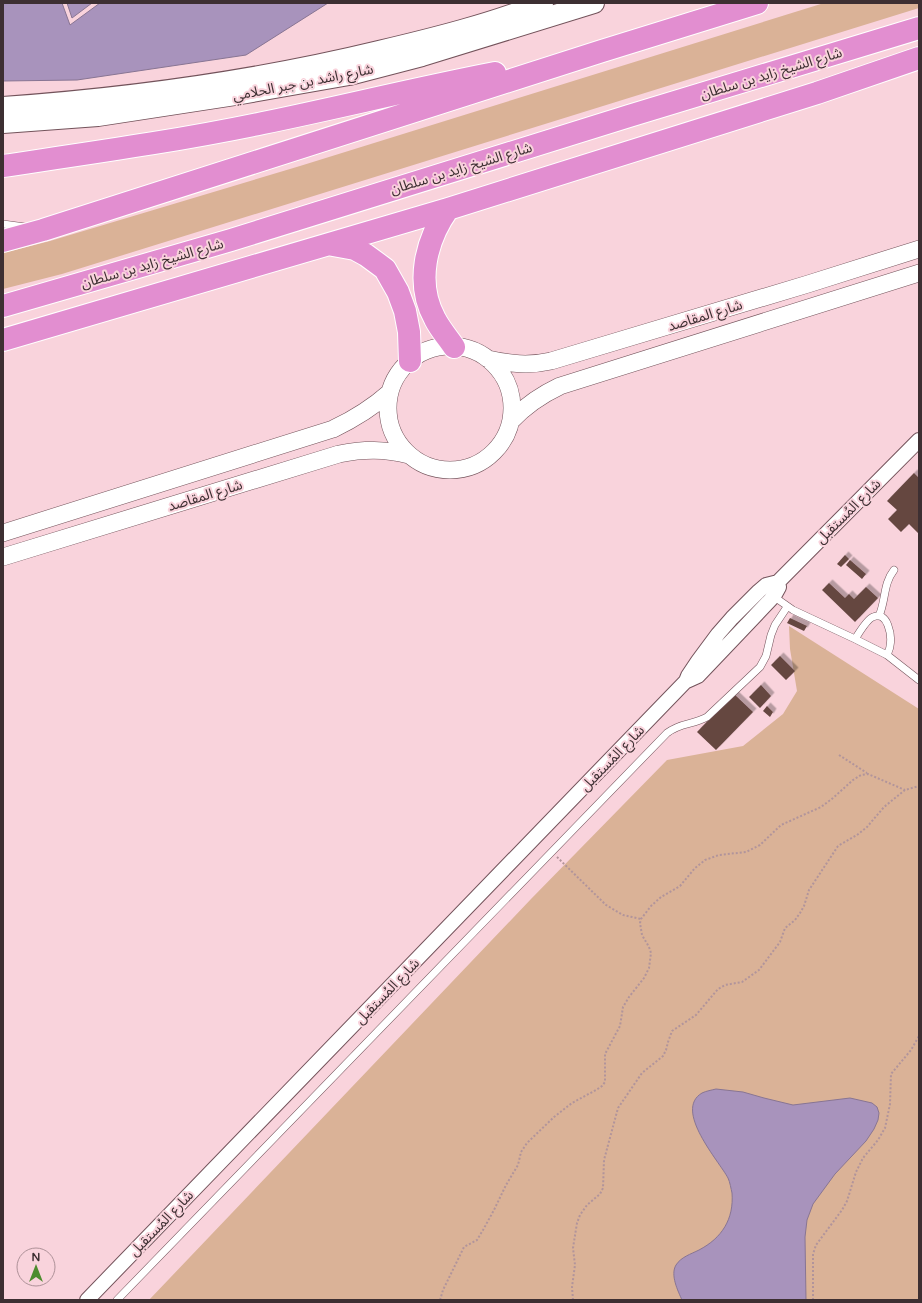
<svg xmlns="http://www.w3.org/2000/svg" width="922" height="1303" font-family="'Varela Round','Noto Sans Arabic',sans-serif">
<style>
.green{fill:#dab297}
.water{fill:#a893bc;stroke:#887593}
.building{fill:#654641;filter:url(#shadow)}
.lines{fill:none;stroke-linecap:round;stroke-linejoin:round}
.service-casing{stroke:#73535b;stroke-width:8}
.minor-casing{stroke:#73535b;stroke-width:16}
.tertiary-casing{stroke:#73535b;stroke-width:18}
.secondary-casing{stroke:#73535b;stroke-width:22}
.motorway-casing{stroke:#fff;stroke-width:24}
.path{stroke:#b1949b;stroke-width:2;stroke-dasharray:2 2;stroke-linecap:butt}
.service{stroke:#fff;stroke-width:7}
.minor{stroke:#fff;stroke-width:14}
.tertiary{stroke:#fff;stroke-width:17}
.secondary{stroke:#fff;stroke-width:20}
.motorway{stroke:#e28ed0;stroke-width:22}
.labels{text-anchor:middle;stroke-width:4;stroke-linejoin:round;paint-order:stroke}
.street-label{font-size:14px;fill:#3d2f32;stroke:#f9d3dc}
</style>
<defs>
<filter id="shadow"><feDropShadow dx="3.5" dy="-3.5" stdDeviation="0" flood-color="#0004"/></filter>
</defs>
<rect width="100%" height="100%" fill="#f9d3dc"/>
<path class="green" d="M 824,3 L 919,3 L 919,8 L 62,274 L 3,289 L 3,253 L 50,241 L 300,166 Z
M 789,626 L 919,709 L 919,1300 L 149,1300 L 531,899 L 667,760 L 743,746 L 783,714 L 797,691 L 790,649 Z"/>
<path class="water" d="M 3,3 L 62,3 L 70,25 L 100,3 L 328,3 L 246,55 L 77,80 L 3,81 Z
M 67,3 L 92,3 L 72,18 Z
M 716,1089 L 743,1092 L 764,1098 L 793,1105 L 850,1098 L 872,1103 L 877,1107 L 879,1113 L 878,1120 L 874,1129 L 866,1141 L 835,1174 L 813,1204 L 807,1220 L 805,1237 L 806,1300 L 682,1300 C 678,1291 670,1275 676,1265 C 681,1257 691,1254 699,1250 C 722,1238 734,1219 732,1193 C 731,1189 730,1182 728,1178 C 719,1161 673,1110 702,1093 C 706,1091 712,1090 716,1089 Z"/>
<path class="building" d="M 914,473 L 919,478 L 919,534 L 909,524 L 901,532 L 888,519 L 897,510 L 887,501 Z
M 845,555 L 849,559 L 841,567 L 837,564 Z
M 850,560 L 866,574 L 862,579 L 846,565 Z
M 829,583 L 845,598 L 849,594 L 854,599 L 866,587 L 878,598 L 855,622 L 822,590 Z
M 790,618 L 807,626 L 804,631 L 787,623 Z
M 780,656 L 795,671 L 786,680 L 771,665 Z
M 761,685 L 771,696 L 760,708 L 749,697 Z
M 734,694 L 753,712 L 716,750 L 697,732 Z
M 767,706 L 773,712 L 770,717 L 763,711 Z"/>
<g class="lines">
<g class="service-casing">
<path id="service" d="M 3,224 L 25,227
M 773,596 L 793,610 L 855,639 L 887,655 L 919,680
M 879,616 C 886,600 883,584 894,570
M 855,639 C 859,633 867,619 873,617 C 888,610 892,636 890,646 C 890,649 888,652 887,655
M 117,1300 L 667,733 C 681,722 693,725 707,717 L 760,667 L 766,656 L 771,635 L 775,625 L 787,607"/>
</g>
<g class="minor-casing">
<path id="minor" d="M 687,681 L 698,676 L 774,596 L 779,587 L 778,582
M 87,1300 L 686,681 L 688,676 L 698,661 L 718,634 L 732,618 L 759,591 L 766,585 L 778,582 L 919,440"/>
</g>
<g class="tertiary-casing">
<path id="tertiary" d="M388 408a62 62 0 1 1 124 0a62 62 0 1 1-124 0Z
M 488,359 C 510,364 529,366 551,361 L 808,284 L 919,249
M 511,421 C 525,406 541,395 560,386 L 919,273
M 3,533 L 333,429 C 354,419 372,408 390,392
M 3,557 L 339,454 C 365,449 384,449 409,455"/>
</g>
<g class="secondary-casing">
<path id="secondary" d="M 3,107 C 129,98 255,81 379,51 C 434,38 490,24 543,3
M 3,123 L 98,116 L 235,95 L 349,75 L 422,56 L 594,3"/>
</g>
<g class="motorway-casing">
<path id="motorway" d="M 3,166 C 90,153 177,141 263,123 C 341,107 417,88 495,73
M 448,209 C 426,240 415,283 435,319 C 440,329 448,338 454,347
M 3,241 L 43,230 L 602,51 L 757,3
M 333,245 L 355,249 L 366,255 L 385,269 L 398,292 L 405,311 L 409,332 L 410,361
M 3,306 L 231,240 L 629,116 L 919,28
M 3,340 L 448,209 L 817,93 L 919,58"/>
</g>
<path class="path" d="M 839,755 L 867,773
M 557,857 L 606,905 L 623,915 L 641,919
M 440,1300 L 443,1290 L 464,1247 L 477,1240 L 483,1230 L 494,1210 L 506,1185 L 518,1165 L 521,1152 L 527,1143 L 554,1117 L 572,1103 L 596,1090 L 602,1086 L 605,1082 L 605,1054 L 620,1026 L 623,1007 L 629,997 L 644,978 L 649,968 L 651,953 L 649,947 L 642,935 L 640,923 L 641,919 L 651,906 L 661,897 L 680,886 L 695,868 L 705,860 L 719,855 L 746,852 L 760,845 L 781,825 L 821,807 L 833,798 L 853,780 L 861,775 L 868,774 L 905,790
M 573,1300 L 572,1287 L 575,1265 L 573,1248 L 577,1223 L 580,1215 L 587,1205 L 600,1194 L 603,1188 L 604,1160 L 618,1108 L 642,1073 L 663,1056 L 666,1050 L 668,1042 L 672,1031 L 696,1015 L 718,989 L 725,985 L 742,982 L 759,970 L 780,942 L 785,928 L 795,920 L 800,913 L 804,906 L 809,890 L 838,846 L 857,835 L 867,827 L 884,807 L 905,790 L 919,786
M 813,1300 L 813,1254 L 816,1245 L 842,1210 L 847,1201 L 856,1172 L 863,1158 L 878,1140 L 885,1128 L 890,1104 L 891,1074 L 911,1050 L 919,1036"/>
<use href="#service" class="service"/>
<use href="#minor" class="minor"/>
<use href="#tertiary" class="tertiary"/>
<use href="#secondary" class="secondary"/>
<use href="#motorway" class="motorway"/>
</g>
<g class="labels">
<g class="street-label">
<text transform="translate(771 73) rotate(-17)" y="5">شارع الشيخ زايد بن سلطان</text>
<text transform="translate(303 82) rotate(-11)" y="5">شارع راشد بن جبر الحلامي</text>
<text transform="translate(461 168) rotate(-17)" y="5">شارع الشيخ زايد بن سلطان</text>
<text transform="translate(152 263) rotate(-16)" y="5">شارع الشيخ زايد بن سلطان</text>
<text transform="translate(705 315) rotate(-17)" y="5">شارع المقاصد</text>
<text transform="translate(205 495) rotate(-17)" y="5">شارع المقاصد</text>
<text transform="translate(848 511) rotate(-45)" y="5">شارع المُستقبل</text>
<text transform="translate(612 758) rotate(-46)" y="5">شارع المُستقبل</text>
<text transform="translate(387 991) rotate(-46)" y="5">شارع المُستقبل</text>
<text transform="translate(161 1223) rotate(-46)" y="5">شارع المُستقبل</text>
</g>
</g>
<rect width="922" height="1303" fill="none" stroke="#3d2f32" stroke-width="8"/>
<g transform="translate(36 1267)"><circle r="19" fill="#f9d3dc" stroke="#ae9198"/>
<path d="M0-3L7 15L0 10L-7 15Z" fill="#4d8c2e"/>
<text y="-6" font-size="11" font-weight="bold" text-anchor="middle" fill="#3d2f32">N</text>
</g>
</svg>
